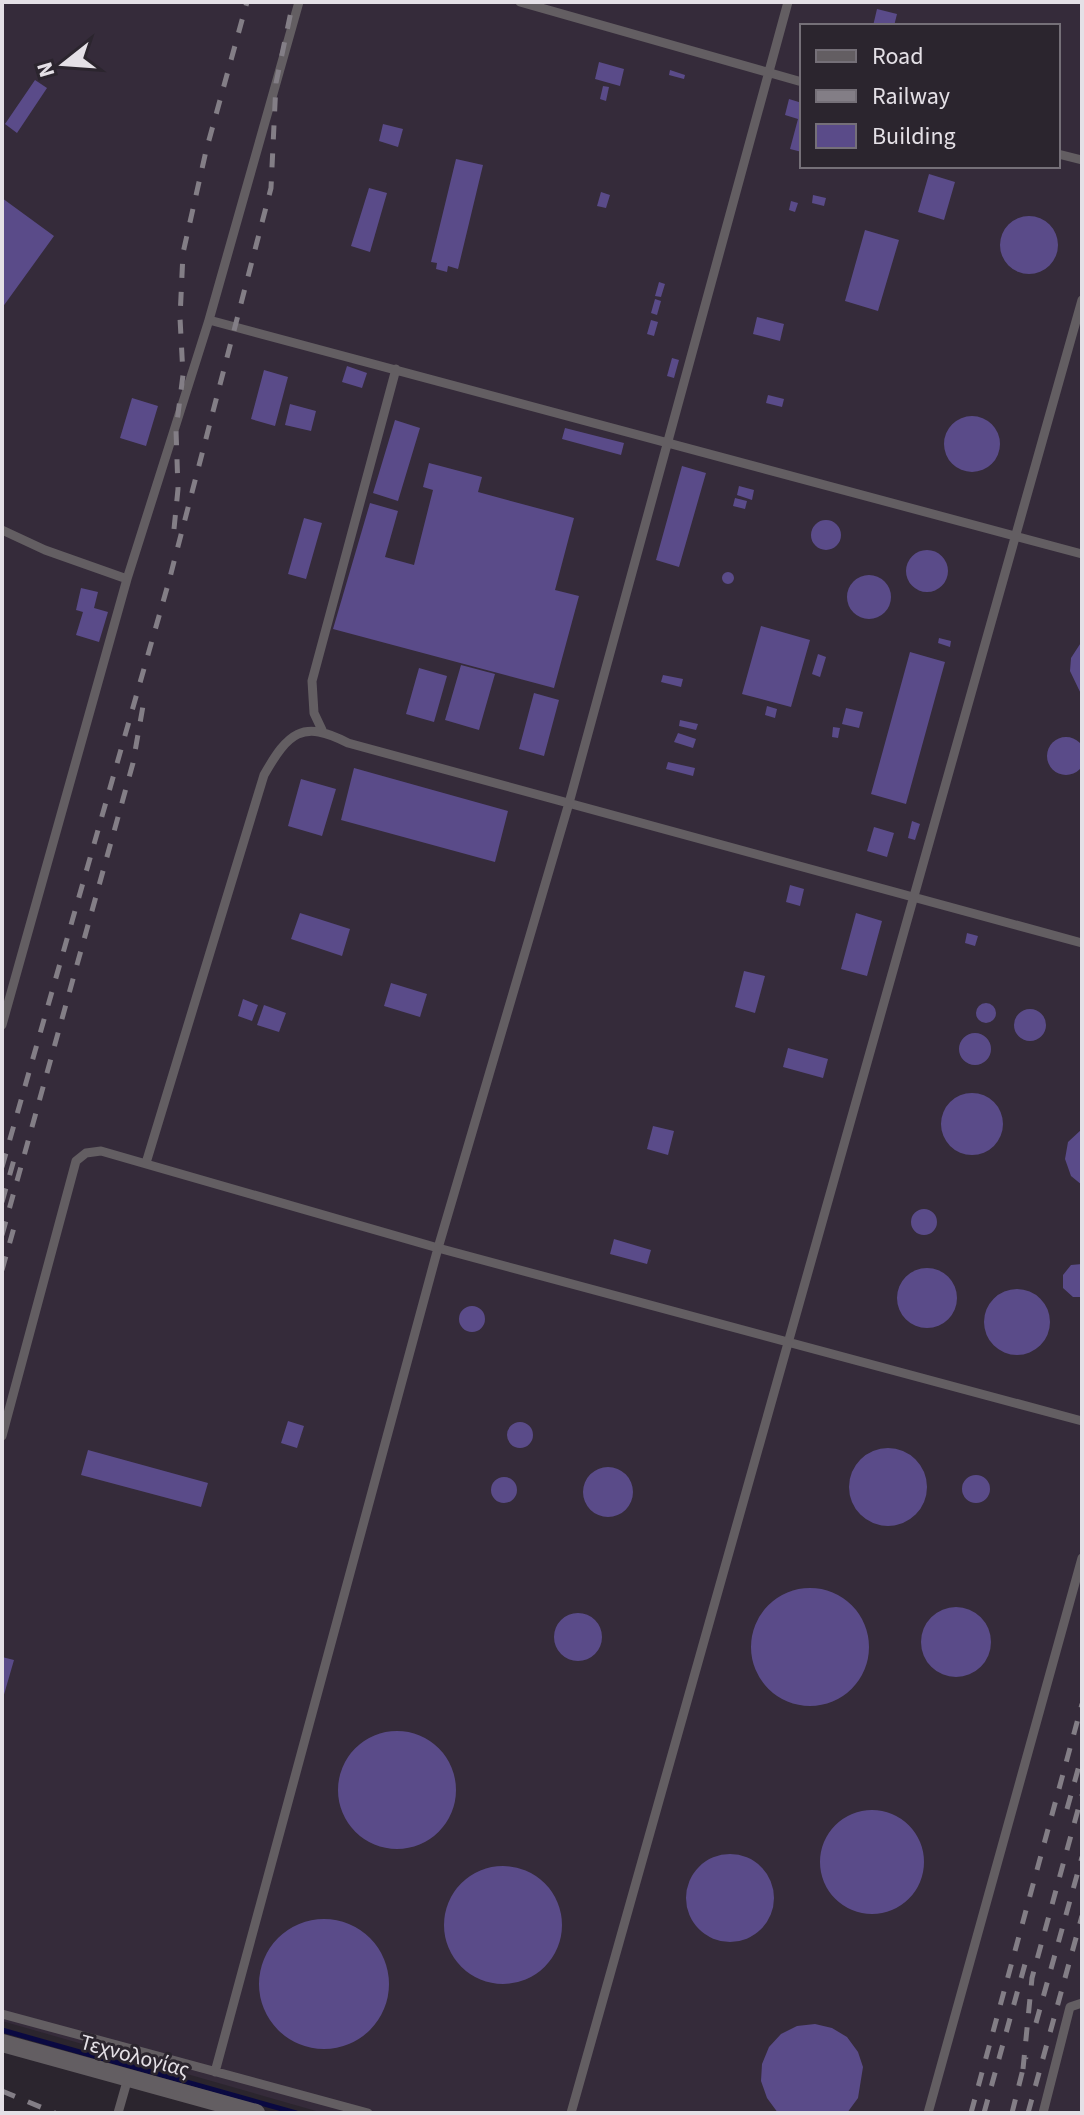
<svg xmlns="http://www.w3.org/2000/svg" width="1084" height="2115" font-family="'Source Sans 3',sans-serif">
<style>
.built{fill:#352b3a;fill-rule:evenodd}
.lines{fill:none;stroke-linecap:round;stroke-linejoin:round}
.stream{stroke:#0a0941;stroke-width:5}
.building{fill:#5a4b89}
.lane{stroke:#635e62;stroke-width:9}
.street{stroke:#635e62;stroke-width:18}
.rail{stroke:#837e86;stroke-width:5;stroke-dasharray:14 14;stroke-linecap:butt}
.labels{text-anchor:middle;stroke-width:6;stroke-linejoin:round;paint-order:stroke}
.street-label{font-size:22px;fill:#e4e0e6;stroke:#2b252e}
</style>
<rect width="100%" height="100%" fill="#2b252e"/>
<path class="built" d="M 2,2 L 1082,2 L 1082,2113 L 323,2113 L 2,2021 ZM 802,26 L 1058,26 L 1058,166 L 802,166 Z"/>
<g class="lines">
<path class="stream" d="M 2,2030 L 296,2113"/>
</g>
<path class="building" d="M 877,9 L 897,14 L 894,26 L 873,26 Z
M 599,62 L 624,69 L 620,86 L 595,79 Z
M 670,70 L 685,75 L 684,79 L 669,75 Z
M 35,80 L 47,88 L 17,133 L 5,124 Z
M 603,86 L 609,87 L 606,101 L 600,99 Z
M 789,99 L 802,103 L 802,152 L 790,149 L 798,119 L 785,115 Z
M 383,124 L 403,129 L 398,147 L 379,141 Z
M 456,159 L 483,165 L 458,269 L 448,266 L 447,272 L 436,269 L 437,263 L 431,262 Z
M 929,174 L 955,182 L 944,220 L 918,212 Z
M 369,188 L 387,193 L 370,252 L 351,246 Z
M 601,192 L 610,195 L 606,208 L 597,206 Z
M 813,195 L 826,198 L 824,206 L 812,203 Z
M 2,198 L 54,236 L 2,308 Z
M 791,201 L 798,203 L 795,212 L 789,210 Z
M1000 245a29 29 0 1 1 58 0a29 29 0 1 1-58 0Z
M 865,230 L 899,240 L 878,311 L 845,301 Z
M 659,282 L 665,284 L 661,297 L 655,296 Z
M 655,299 L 661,301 L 657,315 L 651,313 Z
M 757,317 L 784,324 L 780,341 L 753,334 Z
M 651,320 L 658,322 L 654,336 L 647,334 Z
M 672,358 L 679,360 L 674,378 L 667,376 Z
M 347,366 L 367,373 L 362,388 L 342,382 Z
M 264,370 L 288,377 L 275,426 L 251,419 Z
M 768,395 L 784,399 L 782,407 L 766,403 Z
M 132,398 L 158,406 L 146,446 L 120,438 Z
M 290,404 L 316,411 L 311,431 L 285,425 Z
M944 444a28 28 0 1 1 56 0a28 28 0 1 1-56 0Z
M 395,420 L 420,428 L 398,501 L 373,493 Z
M 565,428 L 624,443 L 621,455 L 562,439 Z
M 429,463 L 482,477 L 478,492 L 574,518 L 555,590 L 579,596 L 554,688 L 333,629 L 370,503 L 398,511 L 385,557 L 414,565 L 433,490 L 423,487 Z
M 682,466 L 706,473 L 679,567 L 656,560 Z
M 739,486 L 754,490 L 752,500 L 737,495 Z
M 735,498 L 747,501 L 745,509 L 733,506 Z
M 304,518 L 322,523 L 306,579 L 288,574 Z
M811 535a15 15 0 1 1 30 0a15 15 0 1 1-30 0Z
M906 571a21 21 0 1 1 42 0a21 21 0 1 1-42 0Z
M722 578a6 6 0 1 1 12 0a6 6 0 1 1-12 0Z
M847 597a22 22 0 1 1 44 0a22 22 0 1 1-44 0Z
M 81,588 L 98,592 L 94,608 L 108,612 L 99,642 L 76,635 L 83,612 L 76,610 Z
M 761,626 L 810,640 L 791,707 L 742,694 Z
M 939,638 L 951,641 L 950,647 L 938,643 Z
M 1082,641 L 1082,696 L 1070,671 L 1071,658 Z
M 910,652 L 945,662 L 906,804 L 871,794 Z
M 818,654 L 826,657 L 820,677 L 812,674 Z
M 461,665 L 495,674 L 479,730 L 445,720 Z
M 419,668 L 447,676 L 434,722 L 406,714 Z
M 663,675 L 683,679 L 681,687 L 661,682 Z
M 534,693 L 559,700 L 544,756 L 519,749 Z
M 767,706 L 777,709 L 775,718 L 765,715 Z
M 846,708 L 863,712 L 859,728 L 842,724 Z
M 680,720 L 698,724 L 696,730 L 679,726 Z
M 833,727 L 840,728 L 838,738 L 832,737 Z
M 678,733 L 696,739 L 693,748 L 674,742 Z
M1047 756a19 19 0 1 1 38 0a19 19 0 1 1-38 0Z
M 668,762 L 695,768 L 693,776 L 666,769 Z
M 354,768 L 508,811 L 495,862 L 341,820 Z
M 301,779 L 336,789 L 322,836 L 288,826 Z
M 912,821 L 920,824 L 915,840 L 908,838 Z
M 874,827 L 894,833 L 887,857 L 867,851 Z
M 790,885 L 804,889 L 800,906 L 786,902 Z
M 300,913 L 350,929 L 342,956 L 291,939 Z
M 856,913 L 882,921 L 867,976 L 841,969 Z
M 967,933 L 978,936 L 975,946 L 965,943 Z
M 744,971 L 765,976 L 755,1013 L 735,1007 Z
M 391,983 L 427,994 L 420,1017 L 384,1006 Z
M 243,999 L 258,1005 L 252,1021 L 238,1016 Z
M976 1013a10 10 0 1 1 20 0a10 10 0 1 1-20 0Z
M 264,1005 L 286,1013 L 279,1032 L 257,1025 Z
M1014 1025a16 16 0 1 1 32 0a16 16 0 1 1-32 0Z
M959 1049a16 16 0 1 1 32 0a16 16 0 1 1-32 0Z
M 788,1048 L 828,1059 L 823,1078 L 783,1067 Z
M941 1124a31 31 0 1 1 62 0a31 31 0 1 1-62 0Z
M 653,1126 L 674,1131 L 668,1155 L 647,1149 Z
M 1082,1129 L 1082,1185 L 1071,1176 L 1065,1159 L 1068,1142 Z
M911 1222a13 13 0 1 1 26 0a13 13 0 1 1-26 0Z
M 614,1239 L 651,1250 L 647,1264 L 610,1254 Z
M 1082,1264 L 1082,1297 L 1073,1297 L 1063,1288 L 1063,1275 L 1071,1265 Z
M897 1298a30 30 0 1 1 60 0a30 30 0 1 1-60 0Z
M984 1322a33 33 0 1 1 66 0a33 33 0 1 1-66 0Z
M459 1319a13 13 0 1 1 26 0a13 13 0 1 1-26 0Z
M 288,1421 L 304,1426 L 297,1448 L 281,1443 Z
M507 1435a13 13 0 1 1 26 0a13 13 0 1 1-26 0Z
M849 1487a39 39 0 1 1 78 0a39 39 0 1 1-78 0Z
M 88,1450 L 208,1483 L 201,1507 L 81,1475 Z
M583 1492a25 25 0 1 1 50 0a25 25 0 1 1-50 0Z
M962 1489a14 14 0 1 1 28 0a14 14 0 1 1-28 0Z
M491 1490a13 13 0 1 1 26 0a13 13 0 1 1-26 0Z
M751 1647a59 59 0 1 1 118 0a59 59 0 1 1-118 0Z
M921 1642a35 35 0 1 1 70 0a35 35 0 1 1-70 0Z
M554 1637a24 24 0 1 1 48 0a24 24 0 1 1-48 0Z
M 2,1657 L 14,1660 L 3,1698 L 2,1698 Z
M338 1790a59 59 0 1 1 118 0a59 59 0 1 1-118 0Z
M820 1862a52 52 0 1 1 104 0a52 52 0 1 1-104 0Z
M686 1898a44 44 0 1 1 88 0a44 44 0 1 1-88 0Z
M444 1925a59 59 0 1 1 118 0a59 59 0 1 1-118 0Z
M259 1984a65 65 0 1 1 130 0a65 65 0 1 1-130 0Z
M 815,2024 L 832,2028 L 847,2037 L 858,2052 L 863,2067 L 858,2098 L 847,2113 L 778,2113 L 767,2098 L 761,2081 L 762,2064 L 769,2047 L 781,2034 L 797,2026 Z"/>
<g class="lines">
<path class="lane" d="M 520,2 L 802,82
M 1058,154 L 1082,160
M 209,320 L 1082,554
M 2,530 L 45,550 L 127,579
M 322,730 L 314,713 L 312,681 L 396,369
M 2,1025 L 127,579 L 209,320 L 299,2
M 146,1163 L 264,775 C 288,733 302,719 348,743 L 1082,943
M 2,1436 L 76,1161 L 86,1153 L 101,1151 L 438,1248 L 1082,1421
M 2,2014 L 368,2113
M 215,2072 L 438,1248 L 569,803 L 788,2
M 118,2113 L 128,2078
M 571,2113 L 1082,300
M 928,2113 L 1082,1558
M 1043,2113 L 1070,2007 L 1082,2003"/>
<path class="street" d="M 2,2043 L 256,2113"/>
<path class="rail" d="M 174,529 L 178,489 L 176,430 L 183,375 L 180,318 L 183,253 L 206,151 L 247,2
M 2,1167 L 169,581 L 271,188 L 276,83 L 293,2
M 2,1202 L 15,1156
M 2,1235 L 133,763 L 143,706
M 2,1270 L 15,1224
M 1067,1809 L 1082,1755
M 1036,2023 L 1082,1857
M 1023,2069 L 1032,1978 L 1082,1795
M 2,2091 L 55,2113
M 971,2113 L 1082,1704
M 984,2113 L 1025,1964
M 1012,2113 L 1026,2057
M 1028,2113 L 1082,1916"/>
</g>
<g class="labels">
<g class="street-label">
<text transform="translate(135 2055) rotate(15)" y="8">Τεχνολογίας</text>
</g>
</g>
<rect width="1084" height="2115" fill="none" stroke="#e4e0e6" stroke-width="8"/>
<rect x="800" y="24" width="260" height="144" fill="#2b252e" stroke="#757078" stroke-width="2"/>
<rect x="816" y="50" width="40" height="12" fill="#635e62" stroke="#757078" stroke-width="2"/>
<text x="872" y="64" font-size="24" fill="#e4e0e6">Road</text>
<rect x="816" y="90" width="40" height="12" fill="#837e86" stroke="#757078" stroke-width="2"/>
<text x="872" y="104" font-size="24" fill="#e4e0e6">Railway</text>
<rect x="816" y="124" width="40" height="24" fill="#5a4b89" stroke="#757078" stroke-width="2"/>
<text x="872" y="144" font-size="24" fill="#e4e0e6">Building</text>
<g transform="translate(64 64) rotate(253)" stroke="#2b252e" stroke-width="6" paint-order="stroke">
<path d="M0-6L14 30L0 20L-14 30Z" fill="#e4e0e6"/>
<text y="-12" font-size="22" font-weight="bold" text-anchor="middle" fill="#e4e0e6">N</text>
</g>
</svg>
